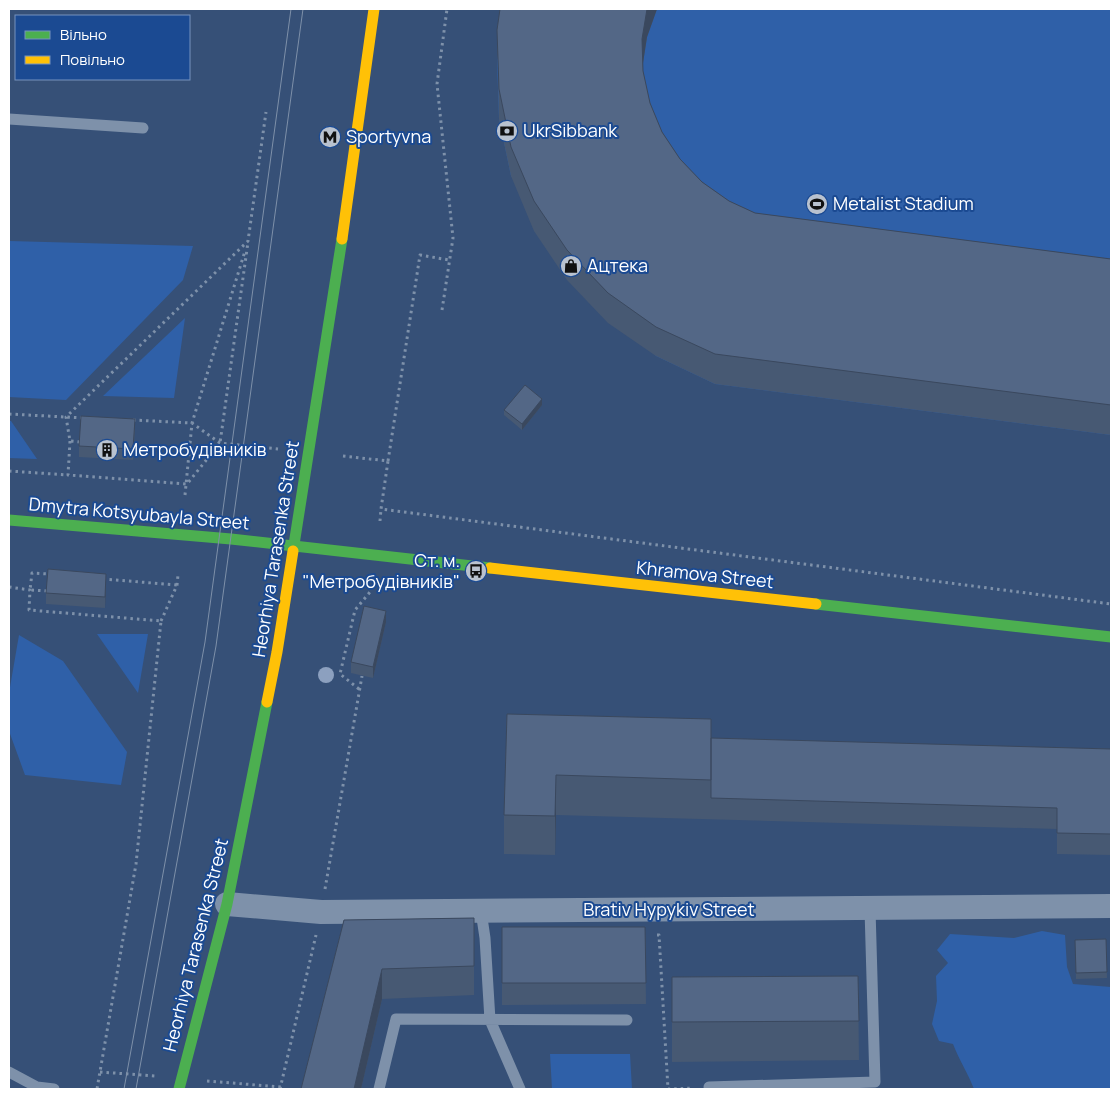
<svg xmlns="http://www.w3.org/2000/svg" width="1120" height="1098" font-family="Manrope,sans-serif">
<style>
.green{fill:#2f60a8}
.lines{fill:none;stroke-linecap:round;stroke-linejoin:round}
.path{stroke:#7e91aa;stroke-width:3;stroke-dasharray:2.5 4;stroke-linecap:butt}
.lane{stroke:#7e91aa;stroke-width:11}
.street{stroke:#7e91aa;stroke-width:24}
.fast{stroke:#4caf50;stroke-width:11}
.slow{stroke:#ffc107;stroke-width:11}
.tram{stroke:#7e90a9;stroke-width:1}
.tree{fill:#8ca0bf}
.wall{fill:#475973}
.shaded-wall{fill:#3a485e}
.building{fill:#536786;stroke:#3a485e}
.labels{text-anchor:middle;stroke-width:4;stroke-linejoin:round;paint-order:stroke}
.poi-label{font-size:18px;fill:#fff;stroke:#1b4a92;text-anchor:start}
.street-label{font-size:18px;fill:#fff;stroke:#1b4a92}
</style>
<rect width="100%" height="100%" fill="#365077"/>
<path class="green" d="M 505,9 L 1111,9 L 1111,435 L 715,384 L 656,356 L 511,176 L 499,119 L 497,60 Z
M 9,241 L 193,246 L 183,280 L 66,400 L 9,397 Z
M 185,318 L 174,398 L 103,396 Z
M 9,421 L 11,421 L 37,459 L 9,458 Z
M 97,634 L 148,634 L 138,693 Z
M 19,635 L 63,661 L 127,752 L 121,785 L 25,775 L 9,731 L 9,693 Z
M 1042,931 L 1065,935 L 1067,967 L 1073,984 L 1111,987 L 1111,1089 L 974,1089 C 968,1073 959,1060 953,1044 L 939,1041 L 932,1024 L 937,1001 L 936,976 L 948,963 L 937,950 L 950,934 L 1014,938 Z
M 550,1054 L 630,1054 L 632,1089 L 552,1089 Z"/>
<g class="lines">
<path class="path" d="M 442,310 L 453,238 L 437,84 L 447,9
M 9,414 L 84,418
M 133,420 L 192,423 L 220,443 L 278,449
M 70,441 L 68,475 L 187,484 L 220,443 L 248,242
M 80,442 L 70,441 L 66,417 L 248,241 L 266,112
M 343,456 L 388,461 L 381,509 L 1111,604
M 388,461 L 420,255 L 449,260
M 9,471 L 68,475
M 185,495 L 192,423 L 245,251
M 380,521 L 381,509
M 103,579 L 177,585
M 9,587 L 30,590 L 29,610 L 161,621 L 136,864 L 97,1089
M 47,591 L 30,590 L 32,573 L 50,574
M 161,621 L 177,585 L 178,575
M 359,689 L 340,674 L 355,610 L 370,592
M 325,889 L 362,676
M 657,935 L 659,935 L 668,1089 L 693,1088
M 100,1072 L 156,1076
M 207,1081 L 281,1087
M 280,1089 L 316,935"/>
<path class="lane" d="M 9,119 L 143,128
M 481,911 L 485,938 L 490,1020 L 520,1089
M 9,1072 L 37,1087 L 54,1089
M 709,1087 L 875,1082 L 870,909
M 379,1089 L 396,1019 L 627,1020"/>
<path class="street" d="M 227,904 L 321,912 L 1111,906"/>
<path class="fast" d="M 9,520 L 231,539 L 490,568
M 293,551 L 342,239
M 816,604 L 1111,637
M 179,1089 L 227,904 L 267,702"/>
<path class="slow" d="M 342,239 L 374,9
M 490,568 L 816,604
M 267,702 L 277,652 L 293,551"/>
<path class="tram" d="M 124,1089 L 205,642 L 291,9
M 136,1089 L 216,646 L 303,9"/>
</g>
<circle class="tree" cx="326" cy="675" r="8"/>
<path class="wall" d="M 500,9 L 657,9 L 647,37 L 643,63 L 643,71 L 650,103 L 662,132 L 680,159 L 702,182 L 729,201 L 755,213 L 1111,259 L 1111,435 L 715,384 L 656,356 L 608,323 L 567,280 L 534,231 L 511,176 L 499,119 L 497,30 Z
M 542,405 L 522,430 L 504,415 L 504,410 Z
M 135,430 L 133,460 L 79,457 L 79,446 Z
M 106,585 L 105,608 L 46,604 L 46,593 Z
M 386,622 L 373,678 L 351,673 L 351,662 Z
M 507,714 L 711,738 L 1111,749 L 1111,855 L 1057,854 L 1057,829 L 556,815 L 555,855 L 504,854 L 504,815 Z
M 474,918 L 474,995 L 382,999 L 361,1089 L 301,1089 L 344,920 Z
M 502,927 L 645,927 L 646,1004 L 502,1005 Z
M 1106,939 L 1107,978 L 1076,979 L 1075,940 Z
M 858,976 L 859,1060 L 672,1062 L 672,977 Z"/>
<path class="shaded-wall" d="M 647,9 L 657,9 L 647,37 L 642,69 L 642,39 Z
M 542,399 L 542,405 L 522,430 L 522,424 Z
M 106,574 L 106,585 L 105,608 L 105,597 Z
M 386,611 L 386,622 L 373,678 L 373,667 Z
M 556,775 L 556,815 L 555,855 L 555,816 Z
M 382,969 L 382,999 L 361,1089 L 354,1089 Z"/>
<path class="building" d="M 500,9 L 647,9 L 642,39 L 643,71 L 650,103 L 662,132 L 680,159 L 702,182 L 729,201 L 755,213 L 1111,259 L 1111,405 L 715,354 L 656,327 L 608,293 L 567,250 L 534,201 L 511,147 L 499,89 L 497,30 Z
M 525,385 L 542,399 L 522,424 L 504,410 Z
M 81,416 L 135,419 L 133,449 L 79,446 Z
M 48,569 L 106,574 L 105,597 L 46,593 Z
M 364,606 L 386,611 L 373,667 L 351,662 Z
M 507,714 L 711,719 L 711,780 L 556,775 L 555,816 L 504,815 Z
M 711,738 L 1111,749 L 1111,834 L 1057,833 L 1057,808 L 711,798 Z
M 474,918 L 474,966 L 382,969 L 354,1089 L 301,1089 L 344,920 Z
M 502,927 L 645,927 L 646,983 L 502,983 Z
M 1106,939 L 1107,972 L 1076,973 L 1075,940 Z
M 858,976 L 859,1021 L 672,1022 L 672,977 Z"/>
<defs>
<g id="bank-disc" transform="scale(1.125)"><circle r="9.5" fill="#b9c2cf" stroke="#1b4a92"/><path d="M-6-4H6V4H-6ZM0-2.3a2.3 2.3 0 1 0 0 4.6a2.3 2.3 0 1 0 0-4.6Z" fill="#111"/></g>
<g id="metro-disc" transform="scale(1.125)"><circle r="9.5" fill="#b9c2cf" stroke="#1b4a92"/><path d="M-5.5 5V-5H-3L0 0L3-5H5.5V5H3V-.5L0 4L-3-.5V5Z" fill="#111"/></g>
<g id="stadium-disc" transform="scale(1.125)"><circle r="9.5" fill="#b9c2cf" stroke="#1b4a92"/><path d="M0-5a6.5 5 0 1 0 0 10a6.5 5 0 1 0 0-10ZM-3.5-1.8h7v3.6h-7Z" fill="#111"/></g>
<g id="shop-disc" transform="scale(1.125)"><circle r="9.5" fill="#b9c2cf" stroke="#1b4a92"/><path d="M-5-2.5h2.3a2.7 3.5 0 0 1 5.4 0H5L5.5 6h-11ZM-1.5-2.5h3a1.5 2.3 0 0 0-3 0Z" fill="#111"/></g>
<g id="building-disc" transform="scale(1.125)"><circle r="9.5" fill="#b9c2cf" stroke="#1b4a92"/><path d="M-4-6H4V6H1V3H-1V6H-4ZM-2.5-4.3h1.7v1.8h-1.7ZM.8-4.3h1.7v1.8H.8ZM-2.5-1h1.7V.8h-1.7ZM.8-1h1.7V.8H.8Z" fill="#111"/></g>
<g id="bus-disc" transform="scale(1.125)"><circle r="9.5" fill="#b9c2cf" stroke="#1b4a92"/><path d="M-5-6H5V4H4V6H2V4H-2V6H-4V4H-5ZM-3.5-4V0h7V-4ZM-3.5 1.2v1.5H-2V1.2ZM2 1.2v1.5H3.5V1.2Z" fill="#111"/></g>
</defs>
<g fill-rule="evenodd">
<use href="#bank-disc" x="507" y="131"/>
<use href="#metro-disc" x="330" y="137"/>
<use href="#stadium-disc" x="817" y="204"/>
<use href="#shop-disc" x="571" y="266"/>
<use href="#building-disc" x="107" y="450"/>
<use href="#bus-disc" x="476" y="571"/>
</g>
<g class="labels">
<g class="poi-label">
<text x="523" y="137">UkrSibbank</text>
<text x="346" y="143">Sportyvna</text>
<text x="833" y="210">Metalist Stadium</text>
<text x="587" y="272">Ацтека</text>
<text x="123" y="456">Метробудівників</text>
<text x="460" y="567" text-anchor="end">Ст. м.<tspan x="460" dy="21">"Метробудівників"</tspan></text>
</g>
<g class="street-label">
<text transform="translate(139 514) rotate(5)" y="6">Dmytra Kotsyubayla Street</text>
<text transform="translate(276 549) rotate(-81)" y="6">Heorhiya Tarasenka Street</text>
<text transform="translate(705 575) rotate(6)" y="6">Khramova Street</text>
<text x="669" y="916">Brativ Hypykiv Street</text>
<text transform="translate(196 945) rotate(-76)" y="6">Heorhiya Tarasenka Street</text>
</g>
</g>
<rect width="1120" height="1098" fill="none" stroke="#ffffff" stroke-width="20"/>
<rect x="15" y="15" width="175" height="65" fill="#1b4a92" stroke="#7692be"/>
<rect x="25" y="31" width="25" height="8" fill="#4caf50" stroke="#7692be"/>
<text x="60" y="40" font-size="15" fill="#ffffff">Вільно</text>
<rect x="25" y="56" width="25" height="8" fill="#ffc107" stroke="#7692be"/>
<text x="60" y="65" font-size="15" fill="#ffffff">Повільно</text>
</svg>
